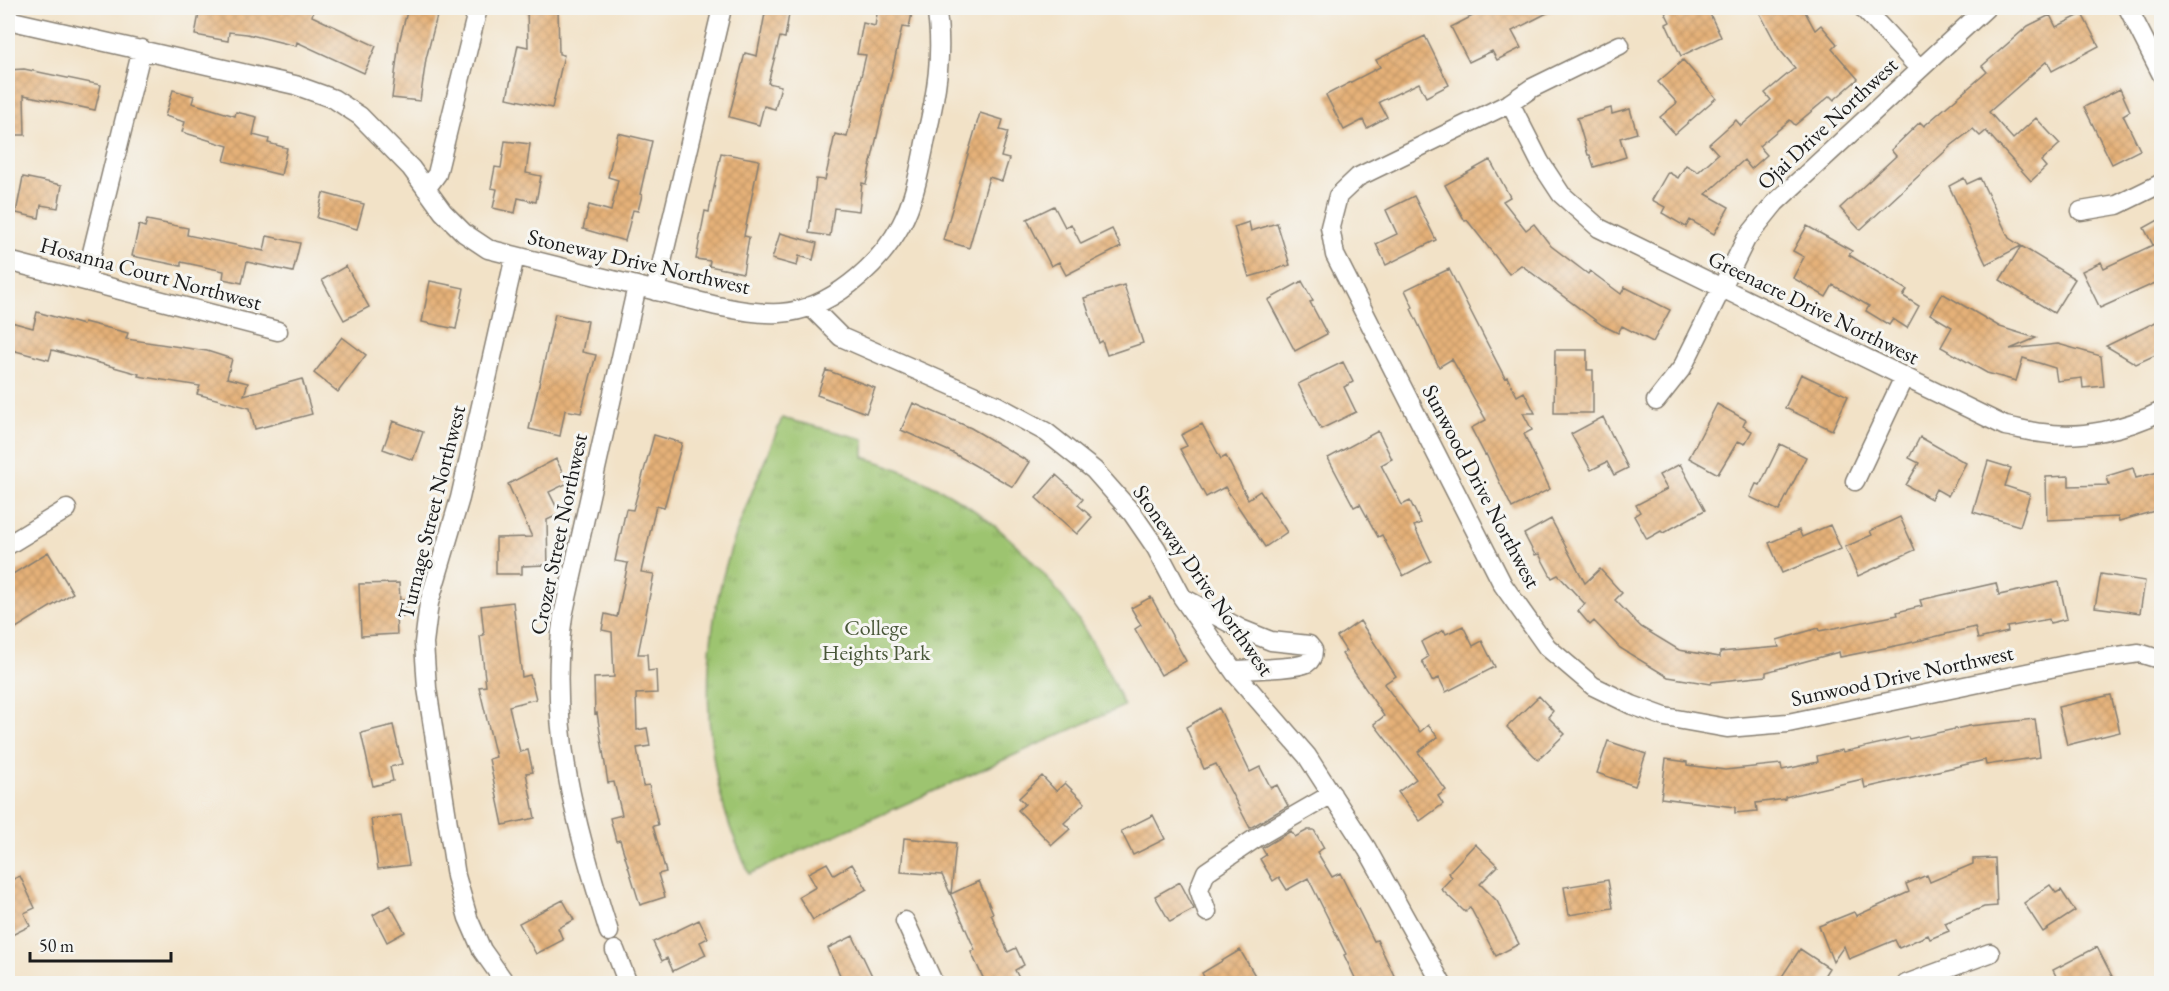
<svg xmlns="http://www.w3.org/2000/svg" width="2169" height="991" font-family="'EB Garamond',serif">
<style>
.park{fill:url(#park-tufts);stroke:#5c7046;stroke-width:1.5}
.building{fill:url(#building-cross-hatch)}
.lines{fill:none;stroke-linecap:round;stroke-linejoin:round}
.minor-casing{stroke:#877f72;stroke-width:21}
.minor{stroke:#fff;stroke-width:18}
.labels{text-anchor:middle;stroke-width:6;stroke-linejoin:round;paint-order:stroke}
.street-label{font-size:22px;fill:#1c1c1c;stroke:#f6f6f2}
.park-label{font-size:22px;fill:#495739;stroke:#f6f6f2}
</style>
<defs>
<pattern id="park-tufts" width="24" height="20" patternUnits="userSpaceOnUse" patternTransform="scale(1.5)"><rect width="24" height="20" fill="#9dc46f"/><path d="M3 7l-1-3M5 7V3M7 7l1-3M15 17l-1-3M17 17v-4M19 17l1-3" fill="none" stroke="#87a860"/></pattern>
<pattern id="building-cross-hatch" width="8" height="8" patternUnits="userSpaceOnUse" patternTransform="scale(1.5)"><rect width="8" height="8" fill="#e5b178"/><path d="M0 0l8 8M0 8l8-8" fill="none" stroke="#c49867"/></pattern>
</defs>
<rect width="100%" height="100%" fill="#f6f6f2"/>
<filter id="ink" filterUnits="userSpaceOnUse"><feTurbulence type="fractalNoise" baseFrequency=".0167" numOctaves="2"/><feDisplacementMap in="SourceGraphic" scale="12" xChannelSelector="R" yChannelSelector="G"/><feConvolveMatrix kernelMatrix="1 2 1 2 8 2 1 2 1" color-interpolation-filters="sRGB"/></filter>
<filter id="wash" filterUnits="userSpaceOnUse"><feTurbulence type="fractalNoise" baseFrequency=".008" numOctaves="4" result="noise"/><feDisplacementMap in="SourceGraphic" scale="24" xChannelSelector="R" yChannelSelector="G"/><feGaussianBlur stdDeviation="1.35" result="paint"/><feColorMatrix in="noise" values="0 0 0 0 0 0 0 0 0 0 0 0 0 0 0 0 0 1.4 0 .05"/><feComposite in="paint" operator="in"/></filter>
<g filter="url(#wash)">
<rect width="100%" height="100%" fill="#f2e2c7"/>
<path class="park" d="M 782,418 L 864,439 L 864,457 C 972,491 1042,554 1098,652 C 1108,669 1115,688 1124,706 L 749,874 C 743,858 736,843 730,827 C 703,748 702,657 723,576 C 737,522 762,470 782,418 Z"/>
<g id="blocks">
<path class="building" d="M 200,8 L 314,8 L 312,16 L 376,46 L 364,73 L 297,42 L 296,46 L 247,34 L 229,32 L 228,41 L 195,35 Z
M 408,8 L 439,8 L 426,59 L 420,101 L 392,98 L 399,42 Z
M 527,8 L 558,8 L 559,54 L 564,55 L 552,108 L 507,98 L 518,45 L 528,47 Z
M 766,8 L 790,8 L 785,38 L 780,37 L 768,83 L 781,86 L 775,109 L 764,106 L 759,125 L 729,117 L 745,53 L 757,56 Z
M 878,8 L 912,13 L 909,28 L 902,27 L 866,184 L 862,183 L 859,211 L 834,208 L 830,236 L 809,233 L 816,179 L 825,180 L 835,134 L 847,137 L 866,55 L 857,54 L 863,23 L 875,26 Z
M 1488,8 L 1557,8 L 1512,31 L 1521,48 L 1497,60 L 1492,51 L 1469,62 L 1451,27 Z
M 1663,8 L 1707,8 L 1721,37 L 1681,56 L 1666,24 L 1670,22 Z
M 1757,8 L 1803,8 L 1815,30 L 1821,25 L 1837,44 L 1832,49 L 1858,79 L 1834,100 L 1830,96 L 1795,125 L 1790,120 L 1759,146 L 1767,155 L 1751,169 L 1744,160 L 1706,194 L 1729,207 L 1714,234 L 1690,220 L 1686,227 L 1662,213 L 1665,207 L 1652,200 L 1668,172 L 1678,178 L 1686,165 L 1698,172 L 1718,154 L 1709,144 L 1736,120 L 1741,126 L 1771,100 L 1765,93 L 1795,68 L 1779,49 Z
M 2082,14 L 2099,46 L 2052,71 L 2047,61 L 1989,112 L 2013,139 L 2036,118 L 2060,144 L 2041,161 L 2046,167 L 2031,181 L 1986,131 L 1980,136 L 1973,129 L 1952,145 L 1860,230 L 1840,208 L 1896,156 L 1891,150 L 1920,122 L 1924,126 L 1987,72 L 1982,66 L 2028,26 L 2050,15 L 2056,27 Z
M 1425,36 L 1449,85 L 1426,97 L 1419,83 L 1379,102 L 1387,117 L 1367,128 L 1363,120 L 1344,130 L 1326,95 L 1380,67 L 1376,60 Z
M 1683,60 L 1716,98 L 1675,134 L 1660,117 L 1677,103 L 1658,82 Z
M 24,69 L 101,85 L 95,110 L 24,95 L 25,135 L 8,135 L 8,70 Z
M 2120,89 L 2130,111 L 2123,115 L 2140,150 L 2112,164 L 2084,107 Z
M 173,90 L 194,96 L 192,103 L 235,116 L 236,112 L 257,117 L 253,135 L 269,139 L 268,143 L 287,148 L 281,175 L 224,161 L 228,146 L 182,132 L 185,122 L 165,116 Z
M 1611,108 L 1612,114 L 1630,109 L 1637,133 L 1620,138 L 1626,157 L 1594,167 L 1590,155 L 1588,155 L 1577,118 Z
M 980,113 L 1003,120 L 1000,130 L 1008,132 L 1001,157 L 1009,159 L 1002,181 L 989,177 L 969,248 L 943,240 Z
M 618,133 L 652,141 L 640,194 L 642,195 L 638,211 L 633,210 L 625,241 L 583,229 L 589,205 L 611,211 L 618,180 L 608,177 Z
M 505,141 L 530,144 L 526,173 L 541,176 L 536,202 L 518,198 L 515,213 L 493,208 L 497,189 L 491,188 L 495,167 L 501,168 Z
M 721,153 L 759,160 L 744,236 L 749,237 L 743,273 L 709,266 L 710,261 L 696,259 L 705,211 L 709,212 Z
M 1490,160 L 1510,197 L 1503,201 L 1526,230 L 1534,224 L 1551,246 L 1588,274 L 1590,271 L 1621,294 L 1625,287 L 1670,310 L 1653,342 L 1622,326 L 1618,333 L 1602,325 L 1521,265 L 1509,274 L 1467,220 L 1465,221 L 1445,185 Z
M 23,177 L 62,185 L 58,208 L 41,205 L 39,218 L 16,213 Z
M 1964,178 L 1967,184 L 1980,178 L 2009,238 L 2021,246 L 1986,264 L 1949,186 Z
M 323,193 L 364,204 L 357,229 L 317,218 Z
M 1414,196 L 1436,240 L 1386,265 L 1376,244 L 1397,234 L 1386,210 Z
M 1054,206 L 1065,227 L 1071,224 L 1081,244 L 1112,229 L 1121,247 L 1066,275 L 1059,262 L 1051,266 L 1027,219 Z
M 2162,218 L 2162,280 L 2100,308 L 2082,271 L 2101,262 L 2104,268 L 2153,245 L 2144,228 Z
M 147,220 L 188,228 L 187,235 L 264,251 L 267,236 L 300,243 L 293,272 L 247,262 L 242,283 L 223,279 L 224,271 L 181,262 L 181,266 L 132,256 L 139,225 L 145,227 Z
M 1249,222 L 1251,231 L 1277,223 L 1290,265 L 1249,277 L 1234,227 Z
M 1807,226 L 1852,251 L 1849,255 L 1907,290 L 1903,296 L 1919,306 L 1907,328 L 1893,319 L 1889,325 L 1866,311 L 1869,306 L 1833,285 L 1826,297 L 1793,278 L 1804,257 L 1793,251 Z
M 780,233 L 817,243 L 813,260 L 799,256 L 797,266 L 772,259 Z
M 2021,246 L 2075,279 L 2054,313 L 2000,280 Z
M 346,266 L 369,307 L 344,320 L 322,280 Z
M 1449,269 L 1505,378 L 1507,377 L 1517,396 L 1524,392 L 1535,413 L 1523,413 L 1532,430 L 1524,434 L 1550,489 L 1512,508 L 1486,454 L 1485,455 L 1471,428 L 1486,420 L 1452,359 L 1439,367 L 1411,309 L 1413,307 L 1405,290 Z
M 430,281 L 464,288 L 456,329 L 422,322 Z
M 1302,281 L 1313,301 L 1310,302 L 1327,334 L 1295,351 L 1268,300 Z
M 1124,285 L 1143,343 L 1107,355 L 1102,341 L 1099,343 L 1084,298 Z
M 1942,293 L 2000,327 L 2036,338 L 2010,349 L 2058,344 L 2101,356 L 2104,386 L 2083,388 L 2082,378 L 2057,381 L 2055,368 L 2023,358 L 2016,381 L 1987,373 L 1941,347 L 1952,327 L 1930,314 Z
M 37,312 L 83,325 L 84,322 L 128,333 L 126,339 L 207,351 L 232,359 L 227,378 L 248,383 L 244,395 L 302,379 L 312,414 L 255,429 L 250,408 L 197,394 L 200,386 L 138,376 L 139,374 L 52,350 L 49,360 L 8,349 L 8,333 L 11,322 L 33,328 Z
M 555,314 L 588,321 L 582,352 L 596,355 L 581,413 L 565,410 L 560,436 L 529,429 Z
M 2162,319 L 2162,352 L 2136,364 L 2106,346 Z
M 342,337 L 366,355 L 338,392 L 314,373 Z
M 1555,350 L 1587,350 L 1587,370 L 1593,370 L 1593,413 L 1554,413 Z
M 1343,362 L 1353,382 L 1344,387 L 1356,412 L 1321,429 L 1298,384 Z
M 826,370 L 875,388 L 866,413 L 817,395 Z
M 1801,374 L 1848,396 L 1832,430 L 1785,408 Z
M 913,403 L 971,428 L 1029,462 L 1013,487 L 953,453 L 901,430 Z
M 1717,404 L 1746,420 L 1743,426 L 1752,431 L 1745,444 L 1738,441 L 1718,474 L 1689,458 Z
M 1603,417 L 1628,468 L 1614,475 L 1607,462 L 1591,470 L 1571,434 Z
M 393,421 L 423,432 L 413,460 L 383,449 Z
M 1202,424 L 1221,459 L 1226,456 L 1248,499 L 1260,491 L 1287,532 L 1265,547 L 1225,487 L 1206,497 L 1180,449 L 1187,446 L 1181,435 Z
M 1378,431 L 1392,459 L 1381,465 L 1402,505 L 1410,501 L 1421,523 L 1414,526 L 1431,561 L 1403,576 L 1382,535 L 1378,537 L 1360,504 L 1354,507 L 1328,458 Z
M 654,435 L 682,443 L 664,508 L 656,506 L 641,572 L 654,574 L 638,654 L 647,654 L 648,671 L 656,670 L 657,693 L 636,694 L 637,730 L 647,728 L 650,746 L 637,748 L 643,786 L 649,785 L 658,825 L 653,826 L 666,872 L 658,874 L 665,897 L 640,905 L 620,840 L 616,841 L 610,818 L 622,815 L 614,782 L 608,783 L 597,713 L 595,714 L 594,678 L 614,677 L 612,632 L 602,630 L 605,614 L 617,617 L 628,563 L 615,561 L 626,509 L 633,510 Z
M 1920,437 L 1966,463 L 1948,496 L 1936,489 L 1931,499 L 1906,485 L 1919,463 L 1909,458 Z
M 1780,444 L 1806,457 L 1779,511 L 1750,497 L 1756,484 L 1760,485 Z
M 556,459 L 568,483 L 549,492 L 560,514 L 547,520 L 548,571 L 545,565 L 522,566 L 522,574 L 496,574 L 496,538 L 532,537 L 508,484 Z
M 1988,461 L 2011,468 L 2005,486 L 2030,494 L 2020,526 L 1973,512 Z
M 1680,464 L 1705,510 L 1663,533 L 1661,531 L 1647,539 L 1634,516 L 1640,512 L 1636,505 L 1667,489 L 1659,475 Z
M 2133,468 L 2136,478 L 2162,471 L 2162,509 L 2119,521 L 2118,517 L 2047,520 L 2046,477 L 2069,476 L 2069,486 L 2109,485 L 2107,476 Z
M 1056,475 L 1083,499 L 1078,505 L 1092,517 L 1077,534 L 1036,498 Z
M 1900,517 L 1915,550 L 1858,576 L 1845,547 L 1872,535 L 1870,531 Z
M 1551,519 L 1585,583 L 1600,569 L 1622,593 L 1615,600 L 1641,627 L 1679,650 L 1720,657 L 1720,652 L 1779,647 L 1777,640 L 1819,628 L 1820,631 L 1898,615 L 1897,612 L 1922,606 L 1920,600 L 1996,583 L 1999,595 L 2059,582 L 2067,619 L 2050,623 L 2049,619 L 2007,627 L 2008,632 L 1978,639 L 1975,627 L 1905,644 L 1840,657 L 1839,652 L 1766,672 L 1766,676 L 1712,682 L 1711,684 L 1668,677 L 1620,648 L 1594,621 L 1590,625 L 1578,611 L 1585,604 L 1558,575 L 1552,578 L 1539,554 L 1535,555 L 1524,534 Z
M 1830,525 L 1841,549 L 1782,573 L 1769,543 L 1799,530 L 1802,537 Z
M 48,552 L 73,593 L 8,633 L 8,577 Z
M 2101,574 L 2145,581 L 2140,613 L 2095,607 Z
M 399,583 L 400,600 L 405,600 L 406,616 L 396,616 L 397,634 L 361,636 L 359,584 Z
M 1151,597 L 1186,661 L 1161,675 L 1135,629 L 1141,625 L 1131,608 Z
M 513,602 L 522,677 L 530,675 L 536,699 L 509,706 L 520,752 L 528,750 L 533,772 L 526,773 L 535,818 L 503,825 L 489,759 L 496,757 L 479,687 L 486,686 L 480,636 L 484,635 L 481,606 Z
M 1360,621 L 1396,676 L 1384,684 L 1420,732 L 1428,725 L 1438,737 L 1418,752 L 1446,790 L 1438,796 L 1443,804 L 1420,821 L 1398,792 L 1416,779 L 1374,724 L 1384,716 L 1342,654 L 1346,651 L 1337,637 Z
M 1463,626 L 1473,646 L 1482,641 L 1495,667 L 1446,692 L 1439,678 L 1432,681 L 1422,661 L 1428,657 L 1421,642 L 1444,630 L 1446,634 Z
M 2111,695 L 2120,732 L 2067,745 L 2058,707 Z
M 1539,696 L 1553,711 L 1548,717 L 1565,734 L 1538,760 L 1507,727 Z
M 1219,708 L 1250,772 L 1260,767 L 1271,788 L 1277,785 L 1288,806 L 1250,828 L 1216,764 L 1204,769 L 1186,727 Z
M 2035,719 L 2040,757 L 1986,765 L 1985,760 L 1865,788 L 1863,779 L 1785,797 L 1785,799 L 1756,803 L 1757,811 L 1735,813 L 1735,807 L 1661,798 L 1666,759 L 1687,762 L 1687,765 L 1725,770 L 1781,764 L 1782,770 L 1818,762 L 1817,756 L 1842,750 L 1843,752 L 1908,737 L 1909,739 L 1969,726 Z
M 393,725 L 402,764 L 390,767 L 393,781 L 373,786 L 361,733 Z
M 1608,741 L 1646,754 L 1635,786 L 1597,773 Z
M 1042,776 L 1056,791 L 1065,783 L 1085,803 L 1064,823 L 1070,829 L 1052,845 L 1018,810 L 1025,804 L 1019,798 Z
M 401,815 L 409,865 L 378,869 L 371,819 Z
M 1153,815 L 1165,839 L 1133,855 L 1121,831 Z
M 1308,830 L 1314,830 L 1324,848 L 1317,852 L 1332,877 L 1340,873 L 1374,941 L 1377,940 L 1398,984 L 1358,984 L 1344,955 L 1346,954 L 1308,878 L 1287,890 L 1279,877 L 1273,881 L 1260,859 L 1266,855 L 1262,848 L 1291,831 L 1295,837 Z
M 904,838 L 956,843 L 951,894 L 979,881 L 993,913 L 991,914 L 1008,952 L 1016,948 L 1024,965 L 1015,970 L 1022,984 L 986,984 L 971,952 L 975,950 L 942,875 L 901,872 Z
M 1475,844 L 1498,866 L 1480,884 L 1497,901 L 1519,944 L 1496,956 L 1470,907 L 1465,912 L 1441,889 L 1452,877 L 1448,873 Z
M 1995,858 L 1997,906 L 1984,907 L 1945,923 L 1949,931 L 1930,939 L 1928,935 L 1899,948 L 1895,940 L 1849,959 L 1844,946 L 1833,962 L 1819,926 L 1854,912 L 1856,916 L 1909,892 L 1906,884 L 1927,875 L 1930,882 L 1973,864 L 1973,859 Z
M 827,863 L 834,875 L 852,864 L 867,889 L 813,920 L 799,897 L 816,887 L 808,873 Z
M 20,876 L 35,908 L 24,913 L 30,926 L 8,937 L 8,878 L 9,881 Z
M 1608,880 L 1613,908 L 1569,915 L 1564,887 Z
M 1180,882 L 1194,909 L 1170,922 L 1155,896 Z
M 2050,885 L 2056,893 L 2061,890 L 2075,911 L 2043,932 L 2024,903 Z
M 563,900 L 574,920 L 558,928 L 563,940 L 536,954 L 519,923 Z
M 390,905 L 405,932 L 387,942 L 373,915 Z
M 699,920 L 708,938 L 700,942 L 706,955 L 673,971 L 667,958 L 662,961 L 653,942 Z
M 853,936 L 873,978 L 861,984 L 844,984 L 828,948 Z
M 2097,947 L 2116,984 L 2060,984 L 2053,970 Z
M 1800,949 L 1829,968 L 1819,984 L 1777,984 Z
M 1240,950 L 1260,984 L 1208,984 L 1202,973 Z"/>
</g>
</g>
<g filter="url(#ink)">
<use href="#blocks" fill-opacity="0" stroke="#877f72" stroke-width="1.5"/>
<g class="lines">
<g class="minor-casing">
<path id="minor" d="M 1863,8 L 1920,69
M 2128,8 L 2162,75
M 8,20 L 295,85 L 334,99 L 360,116 L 411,168 L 443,212 L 464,233 L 488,249 L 717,306 C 738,310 758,314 780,313 C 829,310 878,267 901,225 C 915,199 920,167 926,138 C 936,96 944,51 936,8
M 1620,45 L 1532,88 L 1510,103 L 1358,177 L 1338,196 L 1330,227 L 1335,255 L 1503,585 L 1547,647 L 1593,686 L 1632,705 L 1665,717 L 1727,728 L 1788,723 L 2084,661 L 2139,653 L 2162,660
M 1510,103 L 1540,162 L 1561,194 L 1599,228 L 2005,426 C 2017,428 2030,432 2042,433 C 2082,439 2126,429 2162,411
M 426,189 L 437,174 L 478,8
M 2081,211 L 2117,205 L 2162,183
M 12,262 L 278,331
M 85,281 L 142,49
M 655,291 L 722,8
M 810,306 L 841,337 L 996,405 L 1046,432 L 1094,470 L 1132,513 L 1156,548 L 1182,597 L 1235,673 L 1307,756 L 1367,849 L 1442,984
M 1656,401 L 1682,368 L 1746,239 L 1775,203 L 1986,8
M 1855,481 L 1904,377
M 8,545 L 67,509
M 1187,600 L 1241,629 L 1271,641 L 1309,645 L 1313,650 C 1313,655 1312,660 1307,663 C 1295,669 1249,669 1233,670
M 1207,912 L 1199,889 L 1206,872 L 1256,838 L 1332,794
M 905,921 L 934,984
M 609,932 C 576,828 547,726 563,616 L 637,286
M 615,950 L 628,984
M 506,984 L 482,950 L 468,918 L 456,876 L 427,688 L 424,643 L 429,603 L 460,498 L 515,256
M 1906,984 L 1990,953"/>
</g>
<use href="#minor" class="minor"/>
</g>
</g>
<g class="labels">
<g class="street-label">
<text transform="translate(1827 123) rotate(-43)" y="8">Ojai Drive Northwest</text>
<text transform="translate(639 261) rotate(13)" y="8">Stoneway Drive Northwest</text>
<text transform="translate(151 273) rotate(15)" y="8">Hosanna Court Northwest</text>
<text transform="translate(1814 307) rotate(26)" y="8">Greenacre Drive Northwest</text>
<text transform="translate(1482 486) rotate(62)" y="8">Sunwood Drive Northwest</text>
<text transform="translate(431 512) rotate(-76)" y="8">Turnage Street Northwest</text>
<text transform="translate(558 534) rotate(-78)" y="8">Crozer Street Northwest</text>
<text transform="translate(1204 580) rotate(55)" y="8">Stoneway Drive Northwest</text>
<text transform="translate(1902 675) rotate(-12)" y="8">Sunwood Drive Northwest</text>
</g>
<g class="park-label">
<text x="876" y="635">College<tspan x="876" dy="25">Heights Park</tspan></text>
</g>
</g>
<rect width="2169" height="991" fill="none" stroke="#f6f6f2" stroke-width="30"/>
<path d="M30 952v9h141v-9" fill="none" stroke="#1c1c1c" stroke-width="3"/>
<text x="39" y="952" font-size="18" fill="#1c1c1c" stroke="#f6f6f2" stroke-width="4.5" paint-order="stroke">50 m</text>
</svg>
